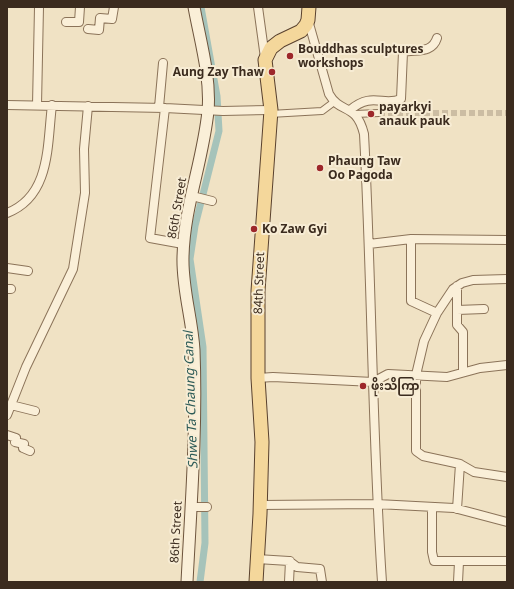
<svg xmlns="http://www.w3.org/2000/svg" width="514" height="589" font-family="Georgia,'Noto Sans Myanmar',serif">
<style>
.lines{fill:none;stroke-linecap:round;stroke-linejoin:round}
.canal{stroke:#a6c3ba;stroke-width:7}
.pedestrian-tunnel{stroke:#ccbda3;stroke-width:6;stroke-dasharray:6 3;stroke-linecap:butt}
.pedestrian-casing{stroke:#8b7359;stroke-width:8}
.minor-casing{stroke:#8b7359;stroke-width:10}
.secondary-casing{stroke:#6d543d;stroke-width:13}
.primary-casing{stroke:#59412e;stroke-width:15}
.pedestrian{stroke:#faefd8;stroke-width:6}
.minor{stroke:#faefd8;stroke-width:8}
.secondary{stroke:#faefd8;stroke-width:11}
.primary{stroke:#f4d79b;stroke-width:13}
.poi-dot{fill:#9d272a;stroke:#f7ecd4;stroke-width:1.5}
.labels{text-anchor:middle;stroke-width:4;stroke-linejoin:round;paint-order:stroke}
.poi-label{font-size:12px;font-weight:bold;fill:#3b2b1e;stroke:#f7ecd4;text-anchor:start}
.street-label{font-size:12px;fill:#3b2b1e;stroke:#f7ecd4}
.water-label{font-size:13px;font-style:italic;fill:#2d5b57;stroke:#f7ecd4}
</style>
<rect width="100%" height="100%" fill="#f0e2c4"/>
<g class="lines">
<path class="canal" d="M 200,582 L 205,543 L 203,347 L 190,259 L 195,226 L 219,131 L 217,96 L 201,7"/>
<path class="pedestrian-tunnel" d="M 379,113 L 507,113"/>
<g class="pedestrian-casing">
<path id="pedestrian" d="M 270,114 L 322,111 L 334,102
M 355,114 L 379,113"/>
</g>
<g class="minor-casing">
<path id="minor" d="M 258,7 L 265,58
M 308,20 L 329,94 C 341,115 356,102 364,134 C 372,284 372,433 382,582
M 66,22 L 79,22 L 80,7
M 88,29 L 99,30 L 100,18 L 112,19 L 114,7
M 7,105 L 165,108 L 223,111 L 271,110
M 37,105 L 39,7
M 159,107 L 163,63
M 165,108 L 150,238 L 183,244
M 350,110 C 373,91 383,107 401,99 L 403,52 C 416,49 432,54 437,38
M 192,196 L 212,201
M 7,213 C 51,196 47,145 52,105
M 411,239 L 411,301 L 437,313
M 369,244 L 411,239 L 507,240
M 7,268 L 28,271
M 457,286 L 457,325 L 463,332 L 463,372
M 7,289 L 11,289
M 457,310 L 484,309
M 258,378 L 273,377 L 373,382 L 388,374 L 447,377 L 480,368 L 507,365
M 11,405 L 35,411
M 7,415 L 26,367 L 73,269 L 85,193 L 84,149 L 88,106
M 7,435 L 16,438 L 15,442 L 24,444 L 23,448 L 30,451
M 460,464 L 423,456 L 416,451 L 416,375 L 424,341 L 437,313 L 453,289 L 462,283 L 473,280 L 507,279
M 260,505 L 377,504 L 454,508 L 507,522
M 191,507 L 207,507
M 432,507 L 432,552 L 434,561 L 507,561
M 457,509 L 460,464 L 474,472 L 507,477
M 257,559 L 289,561 L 297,567 L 320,569 L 322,582
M 289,582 L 290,561
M 458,582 L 459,562"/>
</g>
<g class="secondary-casing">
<path id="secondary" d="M 187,582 C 191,505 197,427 194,350 C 192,318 182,288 183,257 C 184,207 203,161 208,111 C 211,77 200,40 194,7"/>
</g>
<g class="primary-casing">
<path id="primary" d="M 256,582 L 260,514 L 262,442 L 258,378 L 258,291 L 271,110 L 265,60 L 271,48 L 280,41 L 301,31 L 306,25 L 308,20 L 309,7"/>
</g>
<use href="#pedestrian" class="pedestrian"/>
<use href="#minor" class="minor"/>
<use href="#secondary" class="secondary"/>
<use href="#primary" class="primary"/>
</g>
<g class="poi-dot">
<circle cx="290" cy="56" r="4"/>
<circle cx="272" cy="72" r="4"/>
<circle cx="371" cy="114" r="4"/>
<circle cx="320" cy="168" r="4"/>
<circle cx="254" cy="229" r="4"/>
<circle cx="363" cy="386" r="4"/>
</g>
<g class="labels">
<g class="poi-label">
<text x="298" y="53">Bouddhas sculptures<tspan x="298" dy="14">workshops</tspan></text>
<text x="264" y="76" text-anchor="end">Aung Zay Thaw</text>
<text x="379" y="111">payarkyi<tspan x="379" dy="14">anauk pauk</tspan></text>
<text x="328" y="165">Phaung Taw<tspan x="328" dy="14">Oo Pagoda</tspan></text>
<text x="262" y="233">Ko Zaw Gyi</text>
<text x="371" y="390">ဖိုးသိကြာ</text>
</g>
<g class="street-label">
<text transform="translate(177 208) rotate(-80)" y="4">86th Street</text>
<text transform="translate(259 283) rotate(-88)" y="4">84th Street</text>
<text transform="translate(176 532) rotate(-87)" y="4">86th Street</text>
</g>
<g class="water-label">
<text transform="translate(190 400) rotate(-92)" y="5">Shwe Ta Chaung Canal</text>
</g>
</g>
<rect width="514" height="589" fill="none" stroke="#3b2b1e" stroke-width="16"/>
</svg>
